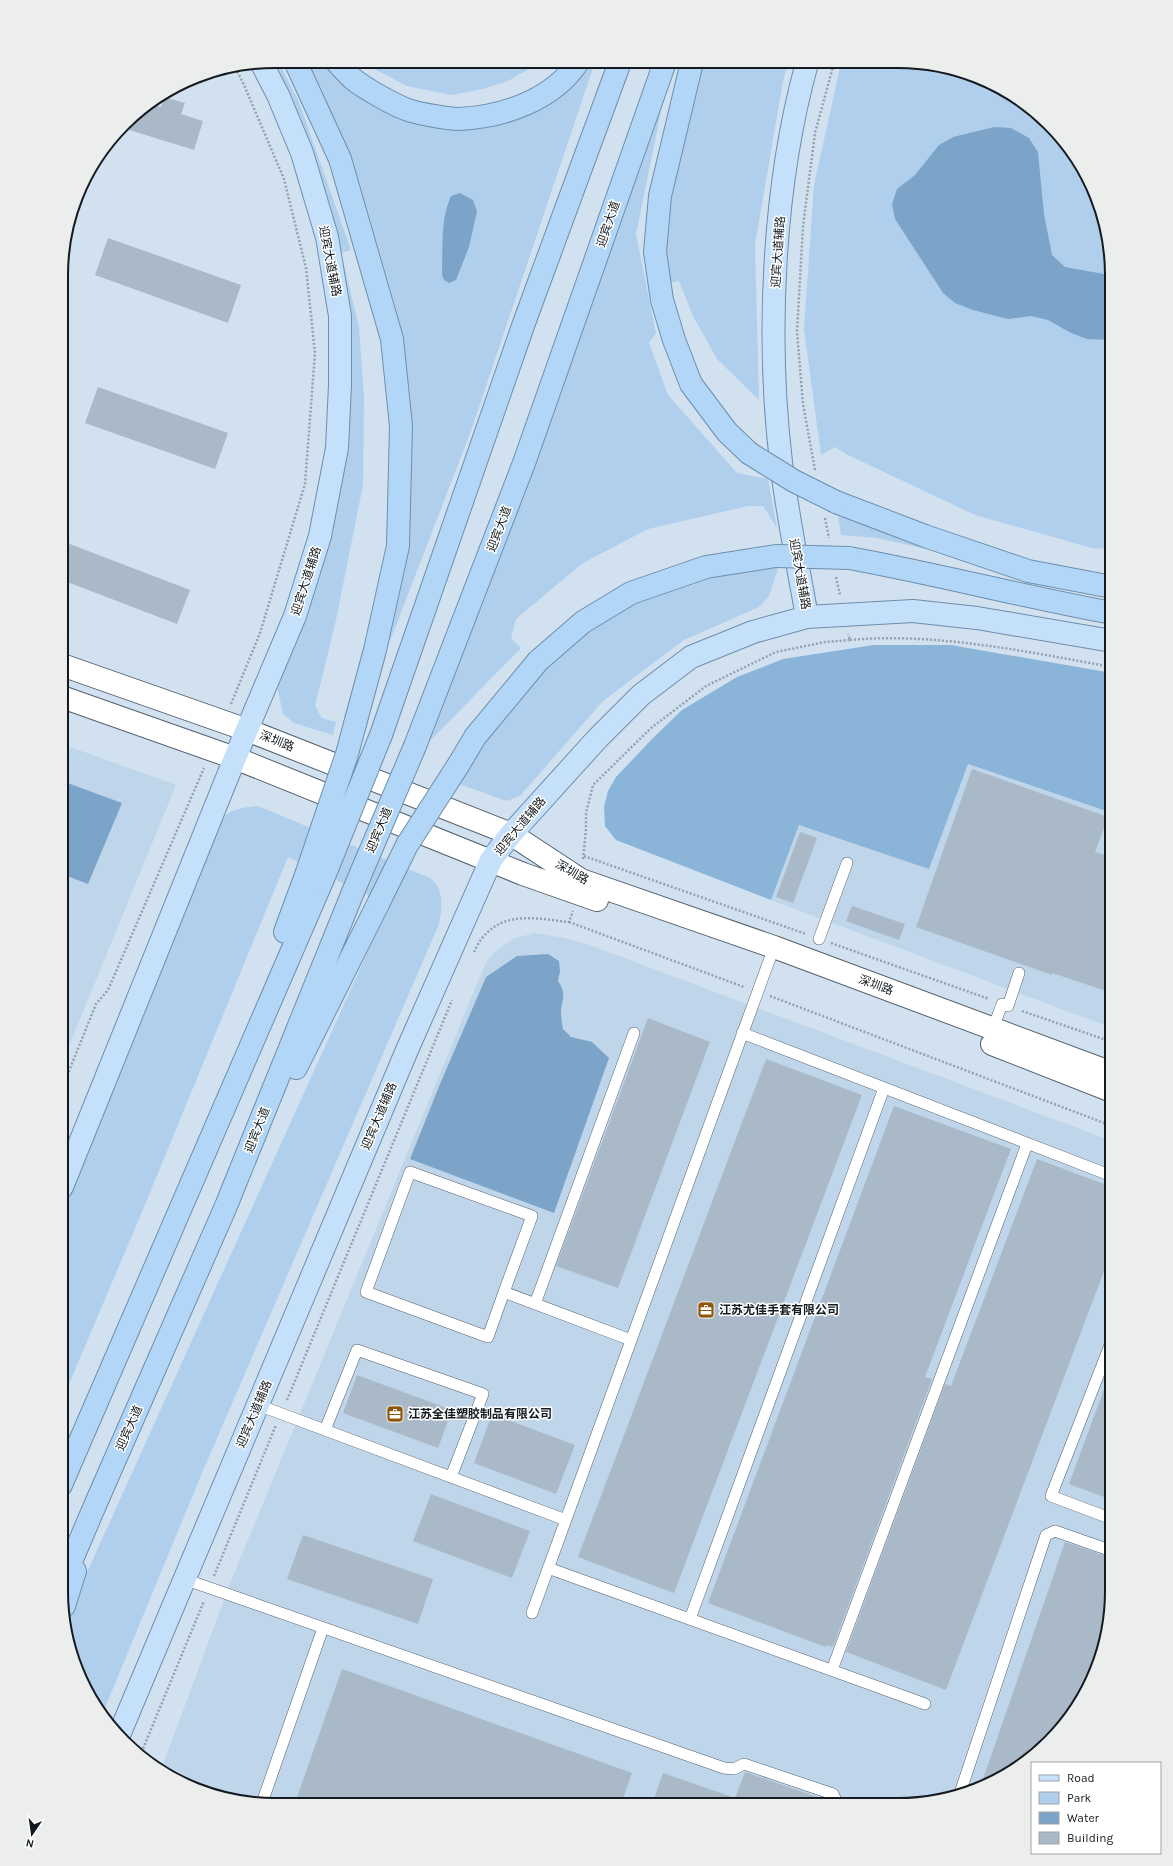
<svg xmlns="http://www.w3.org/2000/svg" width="1173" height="1866" font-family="Karla,'Noto Sans SC',sans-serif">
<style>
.built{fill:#bfd5ea}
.green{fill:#b0cfed}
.forest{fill:#8bb4d9}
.water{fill:#7ca4c9}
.building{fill:#aab9c8}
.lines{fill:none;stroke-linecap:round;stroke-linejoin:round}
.service-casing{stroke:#53606d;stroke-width:12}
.tertiary-casing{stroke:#53606d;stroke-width:24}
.primary-casing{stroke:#6e8eab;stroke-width:24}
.trunk-casing{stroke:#6e8eab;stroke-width:24}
.path{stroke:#94a1ad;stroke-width:2.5;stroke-dasharray:2 2;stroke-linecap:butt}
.service{stroke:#fff;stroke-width:11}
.tertiary{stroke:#fff;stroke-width:22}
.primary{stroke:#c5e0fa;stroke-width:22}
.trunk{stroke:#b2d6f8;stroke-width:22}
.trunk-bridge-casing{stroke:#6e8eab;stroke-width:24;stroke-linecap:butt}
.trunk-bridge{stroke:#b2d6f8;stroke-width:22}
.labels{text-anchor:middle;stroke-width:3;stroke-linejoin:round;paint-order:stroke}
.street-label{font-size:12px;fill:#141a1f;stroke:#fff}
.poi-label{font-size:12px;font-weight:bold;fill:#141a1f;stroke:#fff;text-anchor:start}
.rim{fill:none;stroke:#141a1f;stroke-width:2}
</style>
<rect width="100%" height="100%" fill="#d1e1f0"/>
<path class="built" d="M 62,744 L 176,785 L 62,1063 Z
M 968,764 L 1112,813 L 1112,1028 L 771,900 L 799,825 L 929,868 Z
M 535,933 L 564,938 L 587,944 L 1112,1141 L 1112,1605 L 1096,1672 L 1068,1721 L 1028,1761 L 979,1789 L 898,1805 L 248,1803 L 193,1789 L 161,1770 L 231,1581 L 486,962 L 498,949 L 515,938 Z"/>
<path class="green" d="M 278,61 L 299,102 L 351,250 L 341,253 L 359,327 L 364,397 L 363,485 L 336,620 L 315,706 L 322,718 L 336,722 L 333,735 L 294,723 L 283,714 L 277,686 L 329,533 L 347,307 L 268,62 Z
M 304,61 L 327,61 L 463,126 L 586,62 L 595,62 L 471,431 L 375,680 L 411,445 L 400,323 L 366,206 Z
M 359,61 L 541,62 L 508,81 L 483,89 L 451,95 L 407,86 Z
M 698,62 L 788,62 L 783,81 L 755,245 L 759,400 L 717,359 L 693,316 L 679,281 L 667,283 L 661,239 Z
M 841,63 L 926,63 L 980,77 L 1028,105 L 1068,145 L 1096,194 L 1112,275 L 1112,549 L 1092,548 L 975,515 L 848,455 L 835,447 L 821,455 L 804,329 L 814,185 Z
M 664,97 L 636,234 L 656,333 L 649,343 L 668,395 L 737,473 L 768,479 L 777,528 L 763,506 L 748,506 L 648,529 L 583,563 L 516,619 L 511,638 L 521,648 L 427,744 Z
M 837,507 L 990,563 L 877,538 L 841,535 Z
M 780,562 L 769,596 L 759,607 L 684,640 L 603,701 L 520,796 L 507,801 L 453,782 L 495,720 L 577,633 L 636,596 L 702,573 Z
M 258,806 L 430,878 C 445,889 442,908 439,924 L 202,1473 L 102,1715 L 77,1672 L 67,1621 L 79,1590 L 389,905 L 288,857 L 147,1200 L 61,1403 L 62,1211 L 216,825 C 229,809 238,808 258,806 Z"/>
<path class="forest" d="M 874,645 L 951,645 L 1112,673 L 1112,813 L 968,764 L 929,869 L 799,825 L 771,900 L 616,840 L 605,826 L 604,807 L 608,791 L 616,777 L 653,738 L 682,710 L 737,677 L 783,659 Z"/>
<path class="water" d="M 994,127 L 1011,128 L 1029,138 L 1038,152 L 1044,214 L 1052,255 L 1065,267 L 1104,274 L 1112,274 L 1112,340 L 1087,339 L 1071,333 L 1048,320 L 1031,316 L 1008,319 L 973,310 L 955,303 L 943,293 L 895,219 L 892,204 L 897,189 L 915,175 L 939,145 L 953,137 Z
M 460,193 L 473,200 L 477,211 L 469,247 L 456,280 L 449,283 L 444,280 L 442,275 C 443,249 440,220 451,196 Z
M 62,781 L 122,803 L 88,884 L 62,874 Z
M 548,954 L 559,961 L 560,971 L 558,981 C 567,995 562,998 561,1012 C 561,1017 562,1023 563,1029 L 571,1037 L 592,1042 L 609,1058 L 554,1213 L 410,1159 L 440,1084 L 486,977 L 517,956 Z"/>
<path class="building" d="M 164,97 L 185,103 L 181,114 L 203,121 L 194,150 L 123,128 L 134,114 L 151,104 L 161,107 Z
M 108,238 L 241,285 L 228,323 L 95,275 Z
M 98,387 L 228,433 L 215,469 L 85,423 Z
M 62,541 L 190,590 L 177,624 L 62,580 Z
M 972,769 L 1108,817 L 1095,852 L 1112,857 L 1112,993 L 1052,973 L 1052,975 L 916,927 Z
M 800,832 L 817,838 L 793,903 L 776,897 Z
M 852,906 L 905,924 L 899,940 L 846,921 Z
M 648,1018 L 710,1042 L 618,1288 L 556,1266 Z
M 766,1059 L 862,1095 L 674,1593 L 578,1557 Z
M 894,1106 L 1011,1149 L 925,1377 L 932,1379 L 833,1647 L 827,1645 L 826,1647 L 708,1603 Z
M 1037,1159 L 1112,1187 L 1112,1250 L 946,1690 L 846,1652 L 945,1384 L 951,1386 Z
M 1110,1373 L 1112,1374 L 1112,1500 L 1069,1484 Z
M 357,1375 L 452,1410 L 438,1448 L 343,1413 Z
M 492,1414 L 575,1445 L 556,1494 L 474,1463 Z
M 431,1494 L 530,1531 L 512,1578 L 413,1541 Z
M 303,1535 L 433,1579 L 418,1624 L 287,1579 Z
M 1065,1542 L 1112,1558 L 1112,1605 L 1096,1672 L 1068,1721 L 1028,1761 L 980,1788 Z
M 342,1669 L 632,1773 L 621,1804 L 295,1803 Z
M 745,1772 L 829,1801 L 830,1805 L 652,1804 L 663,1773 L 735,1798 Z"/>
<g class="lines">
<g class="service-casing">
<path id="service" d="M 819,939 L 847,863
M 1008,1006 L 1019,973
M 992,1031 L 1002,1004
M 742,1033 L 1112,1176
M 504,1292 L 532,1216 L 410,1172 L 366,1292 L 488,1337 L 504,1292 L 631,1340
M 535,1304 L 634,1033
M 258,1405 L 566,1520
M 325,1430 L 357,1350 L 483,1394 L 451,1477
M 1112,1519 L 1051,1496 L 1112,1340
M 548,1568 L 925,1704
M 184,1579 L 724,1768 L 734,1769 L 744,1764 L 833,1794 L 838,1805
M 532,1613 L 774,947
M 690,1619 L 884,1088
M 832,1670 L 1027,1144
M 960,1793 L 1046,1535 L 1055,1531 L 1112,1551
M 262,1803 L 323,1628"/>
</g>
<g class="tertiary-casing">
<path id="tertiary" d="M 62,665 L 247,730 L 511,834 L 581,880 L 774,947 L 1112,1073
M 62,697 L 235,758 L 523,874 L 597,900
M 992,1044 L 1112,1091"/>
</g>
<g class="primary-casing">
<path id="primary" d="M 807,617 L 913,611 L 977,618 L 1112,641
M 62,1187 L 235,758 L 295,616 L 320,536 L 337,448 L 340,385 L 340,316 L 327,237 L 302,153 L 278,95 L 262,64
M 119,1735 L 407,1050 L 491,860 L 511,834 L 597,739 L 641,695 L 691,657 L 753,632 L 807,617 C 798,565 787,513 781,462 C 766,335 773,186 807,63"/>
</g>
<g class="trunk-casing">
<path id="trunk" d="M 295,61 L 340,159 L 392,339 L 401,426 L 398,546 L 375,650 L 355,724
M 336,61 C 341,67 347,73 353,79 C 364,88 397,107 411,111 C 422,114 448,119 459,119 C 503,117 553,100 578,62
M 692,62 L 660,196 L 655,252 L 662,300 L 674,340 L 691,384 L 727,432 L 749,453
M 836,502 L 925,536 L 1028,571 L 1112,587
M 849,558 C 937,574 1024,597 1112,613
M 381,735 L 524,323 L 620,62
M 415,746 L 524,463 L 665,62
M 459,764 L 475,737 L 538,661 L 583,622 L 631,593 L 706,567 L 776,556
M 285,932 L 306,875
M 296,1068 L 379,902
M 61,1485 L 323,879
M 61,1585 L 96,1503 L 226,1206 L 353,892
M 64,1606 L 75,1571"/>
</g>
<path class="path" d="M 815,470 L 803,404 L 797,332 L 803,226 L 815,133 L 834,63
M 825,518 L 829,538
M 836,577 L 840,595
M 850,640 C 934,632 1029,652 1112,667
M 231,704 L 260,633 L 305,484 L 315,353 L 306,268 L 284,179 L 244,85 L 236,69
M 584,856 L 806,934
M 583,859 L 586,829 L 586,813 L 593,785 L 651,728 L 706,686 L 776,652 L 825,642 L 850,640 L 848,634
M 569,922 L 744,987
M 831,943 L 989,999
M 474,952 C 477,946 481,938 486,934 C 507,911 541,919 569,922 L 573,911
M 770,996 L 1112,1126
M 1022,1011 L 1112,1042
M 62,1131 L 65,1081 L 96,1004 L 108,990 L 204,768
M 287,1400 L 452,1000
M 214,1576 L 276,1425
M 140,1756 L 204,1601"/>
<use href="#service" class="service"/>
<use href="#tertiary" class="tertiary"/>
<use href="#primary" class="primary"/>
<use href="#trunk" class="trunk"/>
<g class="trunk-bridge-casing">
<path id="trunk-bridge" d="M 749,453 L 794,481 L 836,502
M 776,556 L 849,558
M 306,875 L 347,754 L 355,724
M 323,879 L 381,735
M 353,892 L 415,746
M 379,902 L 407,845 L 459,764"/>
</g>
<use href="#trunk-bridge" class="trunk-bridge"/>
</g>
<defs>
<g id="office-square" transform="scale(0.9)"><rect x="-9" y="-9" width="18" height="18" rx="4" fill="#8e570d" stroke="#fff"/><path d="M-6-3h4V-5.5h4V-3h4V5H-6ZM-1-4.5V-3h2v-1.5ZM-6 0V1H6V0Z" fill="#fff"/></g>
</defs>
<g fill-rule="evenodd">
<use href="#office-square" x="706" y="1310"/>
<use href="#office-square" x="395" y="1414"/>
</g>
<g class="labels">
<g class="street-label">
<text transform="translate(608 224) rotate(-71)" y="4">迎宾大道</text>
<text transform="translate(778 252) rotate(-86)" y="4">迎宾大道辅路</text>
<text transform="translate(330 261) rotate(79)" y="4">迎宾大道辅路</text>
<text transform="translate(499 529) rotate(-69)" y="4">迎宾大道</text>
<text transform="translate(800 574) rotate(80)" y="4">迎宾大道辅路</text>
<text transform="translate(306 581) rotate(-72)" y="4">迎宾大道辅路</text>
<text transform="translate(277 741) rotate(22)" y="4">深圳路</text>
<text transform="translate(520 826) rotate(-50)" y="4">迎宾大道辅路</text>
<text transform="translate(379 830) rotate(-67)" y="4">迎宾大道</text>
<text transform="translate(572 872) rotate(30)" y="4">深圳路</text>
<text transform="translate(876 985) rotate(20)" y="4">深圳路</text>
<text transform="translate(379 1116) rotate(-67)" y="4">迎宾大道辅路</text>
<text transform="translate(257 1130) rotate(-68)" y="4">迎宾大道</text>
<text transform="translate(254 1414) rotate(-67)" y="4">迎宾大道辅路</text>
<text transform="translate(129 1428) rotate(-66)" y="4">迎宾大道</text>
</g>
<g class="poi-label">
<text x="719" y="1314">江苏尤佳手套有限公司</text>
<text x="408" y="1418">江苏全佳塑胶制品有限公司</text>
</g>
</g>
<path d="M0 0H1173V1866H0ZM275 68H898A207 207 0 0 1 1105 275V1591A207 207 0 0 1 898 1798H275A207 207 0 0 1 68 1591V275A207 207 0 0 1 275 68Z" fill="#eceded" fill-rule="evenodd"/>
<path class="rim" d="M275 68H898A207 207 0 0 1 1105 275V1591A207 207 0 0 1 898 1798H275A207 207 0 0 1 68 1591V275A207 207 0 0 1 275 68Z"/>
<rect x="1031" y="1762" width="130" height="92" fill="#ffffff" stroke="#a1a3a5"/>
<rect x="1039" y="1775" width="20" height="6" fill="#c5e0fa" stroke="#a1a3a5"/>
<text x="1067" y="1782" font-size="12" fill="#141a1f">Road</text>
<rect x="1039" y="1792" width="20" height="12" fill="#b0cfed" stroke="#a1a3a5"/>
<text x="1067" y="1802" font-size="12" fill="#141a1f">Park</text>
<rect x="1039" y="1812" width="20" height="12" fill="#7ca4c9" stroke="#a1a3a5"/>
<text x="1067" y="1822" font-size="12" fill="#141a1f">Water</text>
<rect x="1039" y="1832" width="20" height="12" fill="#aab9c8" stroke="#a1a3a5"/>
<text x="1067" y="1842" font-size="12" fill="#141a1f">Building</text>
<g transform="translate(32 1834) rotate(193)" stroke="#ffffff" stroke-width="3" paint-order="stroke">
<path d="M0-3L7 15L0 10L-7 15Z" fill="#141a1f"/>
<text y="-6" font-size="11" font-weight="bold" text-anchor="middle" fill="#141a1f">N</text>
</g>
</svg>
